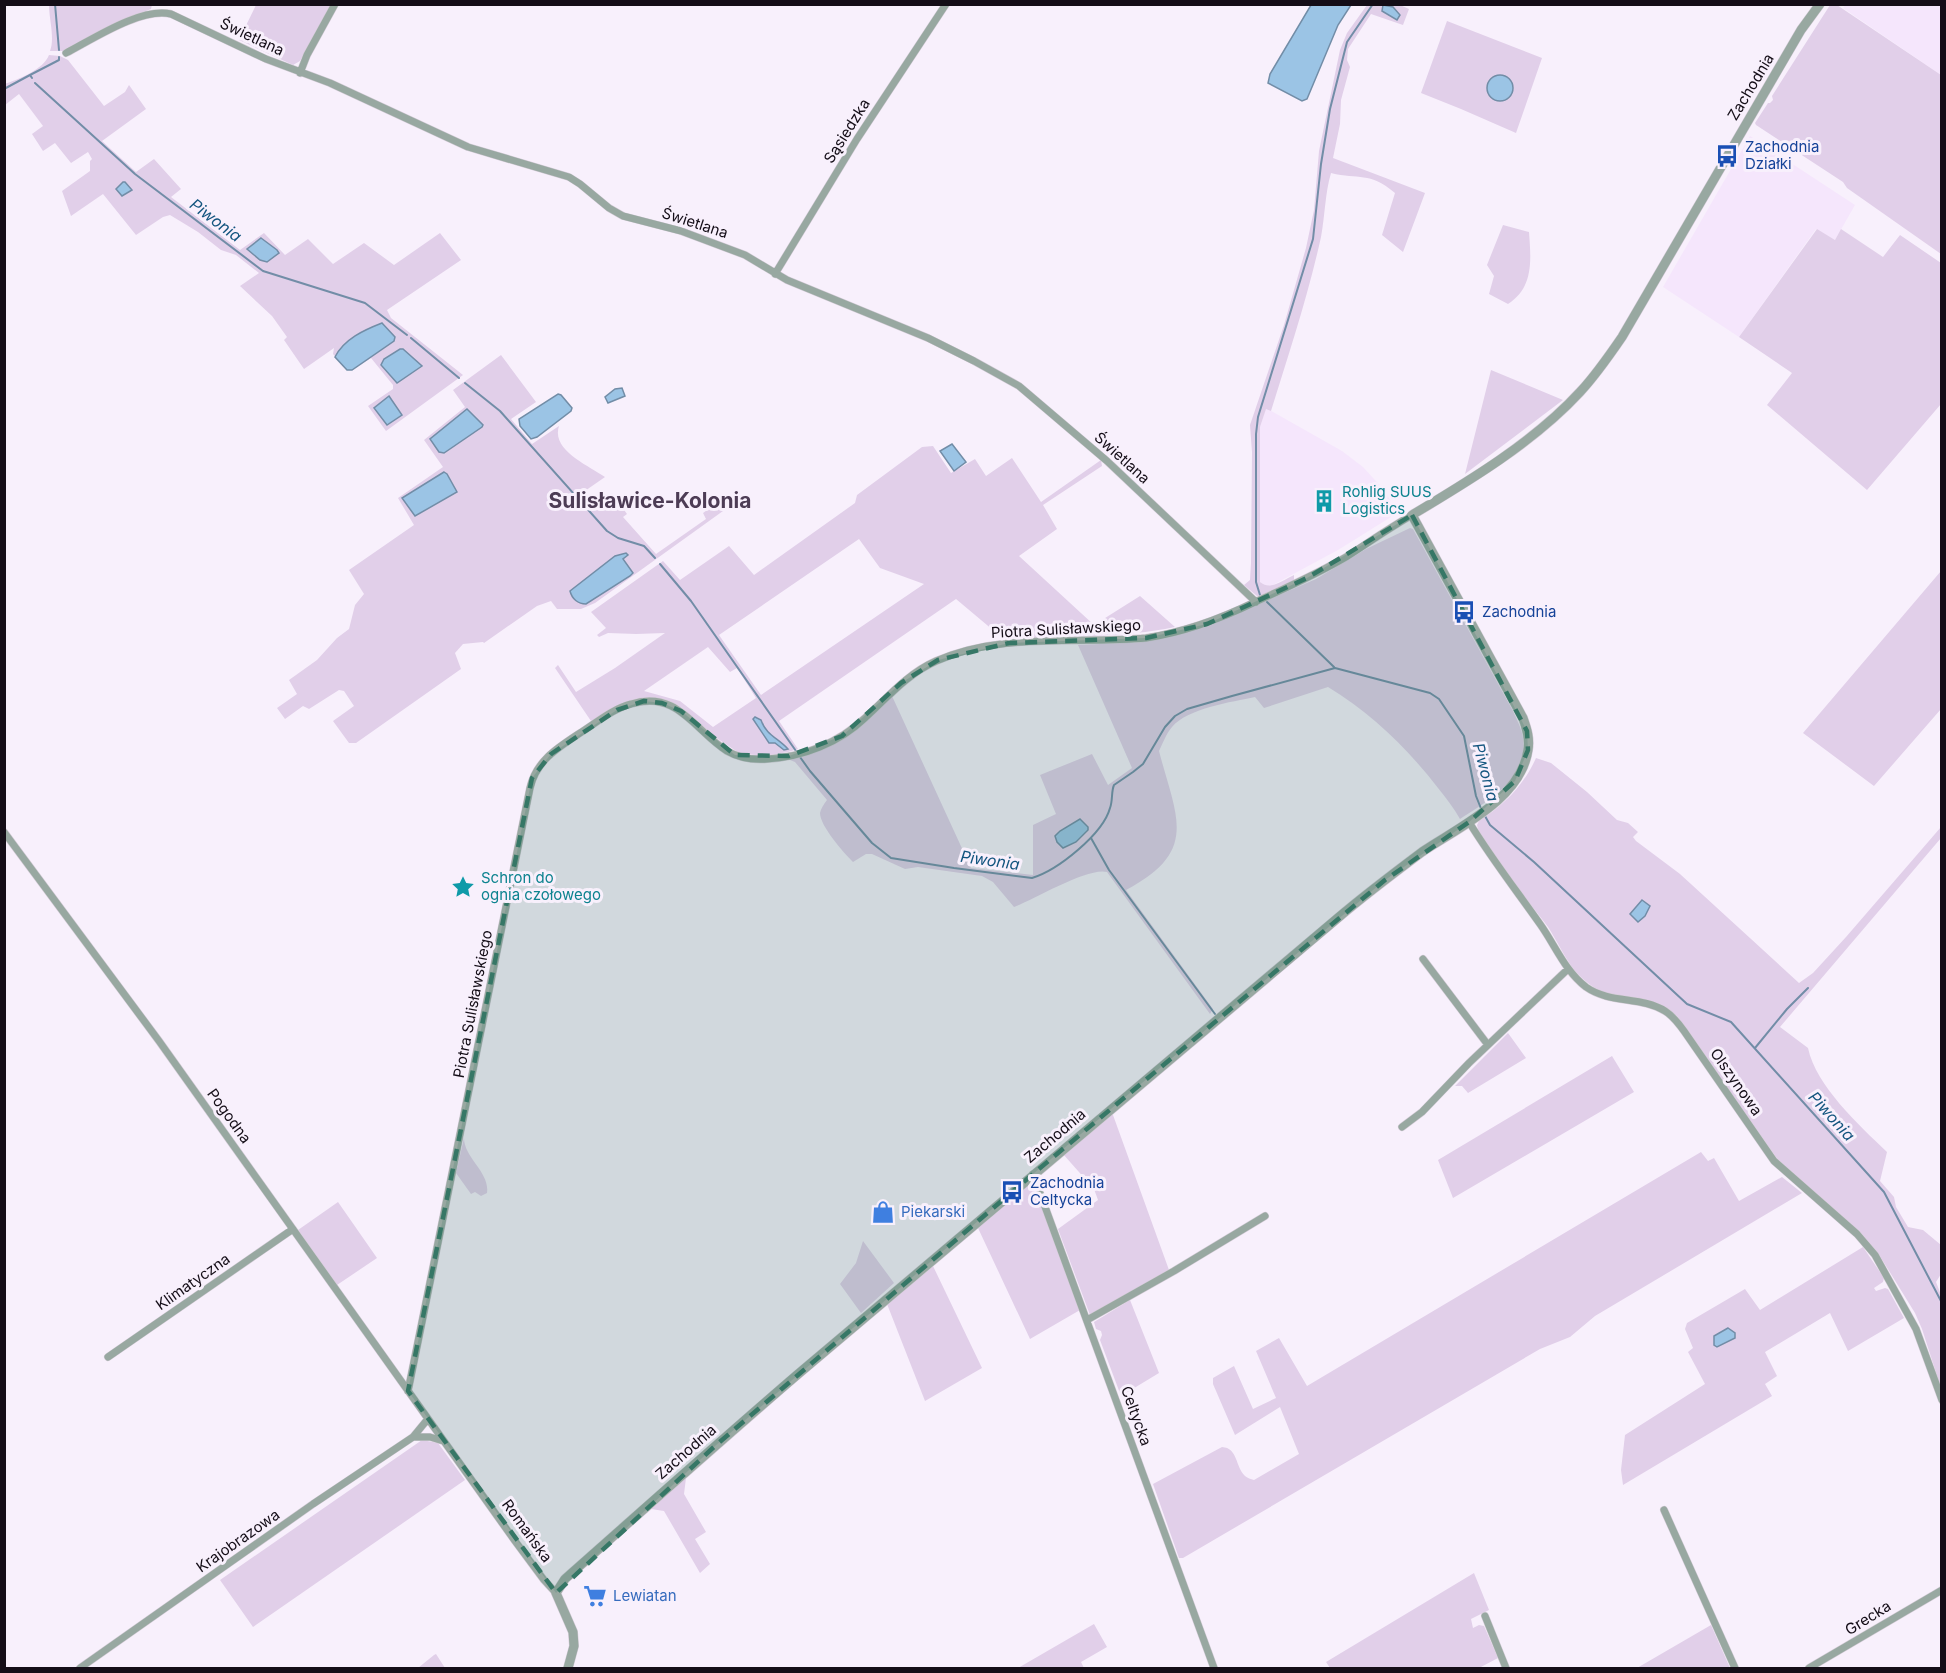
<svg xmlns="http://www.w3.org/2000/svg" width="1946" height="1673" font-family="Inter,sans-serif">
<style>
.built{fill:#f5e6fc}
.green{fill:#e1cfe9;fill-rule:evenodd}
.water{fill:#9bc4e5;stroke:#728da7;stroke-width:1.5}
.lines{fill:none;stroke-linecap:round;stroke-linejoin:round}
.stream{stroke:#728da7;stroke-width:2}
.minor-casing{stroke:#d4ccd7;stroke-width:8}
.tertiary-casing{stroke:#d4ccd7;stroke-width:10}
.minor{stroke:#98a8a1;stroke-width:7}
.tertiary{stroke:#98a8a1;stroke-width:9}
.marked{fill:#367766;fill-opacity:0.2;stroke:#367766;stroke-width:4.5;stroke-dasharray:12 8;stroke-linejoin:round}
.labels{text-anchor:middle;stroke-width:6;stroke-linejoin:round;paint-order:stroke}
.street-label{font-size:15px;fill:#140d17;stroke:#f8f0fc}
.transit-label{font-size:15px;fill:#164399;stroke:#f8f0fc;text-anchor:start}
.culture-label{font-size:15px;fill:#0d838f;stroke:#f8f0fc;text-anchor:start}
.shop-label{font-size:15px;fill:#366cbe;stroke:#f8f0fc;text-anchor:start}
.water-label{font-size:16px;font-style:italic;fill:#13557f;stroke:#f8f0fc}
.district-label{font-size:21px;font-weight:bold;fill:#4d3c55;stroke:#f8f0fc}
</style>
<rect width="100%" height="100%" fill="#f8f0fc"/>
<path class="built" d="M 1846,4 L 1941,5 L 1941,75 L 1843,8 Z
M 1750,136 L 1855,205 L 1835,240 L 1816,229 L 1739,337 L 1663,287 Z
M 1266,408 L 1342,451 L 1363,467 L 1385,491 L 1394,507 L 1391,517 L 1338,550 L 1271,586 L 1264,585 L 1260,582 L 1260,427 Z"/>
<path class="green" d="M 49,5 L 152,5 L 151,9 L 123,20 L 63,51 L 50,51 C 55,38 49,19 49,5 Z
M 256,5 L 332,5 L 300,61 L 293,65 L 239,40 Z
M 1367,5 L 1400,5 L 1409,9 L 1403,25 L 1371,14 L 1348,49 L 1347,60 L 1350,67 L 1341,100 L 1340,124 L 1333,158 L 1425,193 L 1403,252 L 1382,235 L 1395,193 C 1369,171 1359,180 1331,173 C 1325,193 1325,216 1321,237 C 1308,296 1289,353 1271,411 L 1266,409 L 1260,427 L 1260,582 C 1271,591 1283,580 1294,575 L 1294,581 L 1263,596 L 1257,596 L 1244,585 L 1250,580 L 1251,563 L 1252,452 L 1250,425 L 1284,325 L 1306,248 L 1314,210 L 1319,151 L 1340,50 L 1347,33 Z
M 1830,5 L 1837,5 L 1941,75 L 1941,254 L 1847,188 L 1843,182 L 1756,125 L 1755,123 L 1768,103 L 1770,103 L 1773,100 L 1772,96 Z
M 1447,21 L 1542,58 L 1516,133 L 1461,109 L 1421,93 Z
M 49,55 L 60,56 L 68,60 L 104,106 L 125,92 L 129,85 L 146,109 L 102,141 L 136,172 L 154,159 L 181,189 L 171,197 L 240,250 L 264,233 L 285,255 L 308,239 L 333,264 L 364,243 L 394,265 L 440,233 L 461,260 L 387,310 L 391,318 L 463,375 L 386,431 L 368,406 L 393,389 L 393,385 L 371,358 L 352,370 L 347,370 L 333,354 L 334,348 L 304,369 L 284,340 L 287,337 L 272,316 L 240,286 L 259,273 L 236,255 L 221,250 L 198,232 L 170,215 L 163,217 L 136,235 L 103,194 L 71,216 L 62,191 L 90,171 L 90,161 L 92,159 L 88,152 L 71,163 L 55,143 L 43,151 L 32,134 L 43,126 L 19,94 L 5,105 L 4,84 C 18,80 44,69 49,55 Z
M 1503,225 L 1529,232 C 1531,260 1534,287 1508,304 L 1489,294 L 1494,276 L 1487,265 Z
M 1817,229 L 1835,240 L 1841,229 L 1883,257 L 1900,235 L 1941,263 L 1941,404 L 1867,490 L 1767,405 L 1792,373 L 1739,337 Z
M 501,355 L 536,402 L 511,419 L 532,444 L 559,426 C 551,450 588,465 605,477 L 582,493 L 593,507 L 612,493 L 627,514 L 623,517 L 656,554 L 706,519 L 703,513 L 717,503 L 723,511 L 595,603 L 581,609 L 557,609 L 551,601 L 537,606 L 484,643 L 483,642 L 463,644 L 455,653 L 461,669 L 356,743 L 349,743 L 333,721 L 354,706 L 344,691 L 339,690 L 309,709 L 303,706 L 285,719 L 277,708 L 297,694 L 289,680 L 317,660 L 337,638 L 349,629 L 355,605 L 364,594 L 349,570 L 414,525 L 398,498 L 443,467 L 424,440 L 465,407 L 453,390 Z
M 1491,370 L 1563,400 L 1465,474 Z
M 933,446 L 951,473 L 975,459 L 986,476 L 1012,458 L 1041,502 L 1101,460 L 1102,466 L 1043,505 L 1057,529 L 1019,556 L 1094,625 L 1140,596 L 1175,627 C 1119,639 1062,634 1006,641 L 956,599 L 779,721 L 798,749 L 788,752 L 765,756 L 739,753 L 715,737 L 682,708 L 673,704 L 653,699 L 591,721 L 555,668 L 558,665 L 576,692 L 615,668 L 665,633 L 636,634 L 608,633 L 599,637 L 597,635 L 606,628 L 591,612 L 663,561 L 680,580 L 729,546 L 754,575 L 855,503 L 857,495 L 922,447 ZM 859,539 L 880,568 L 924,584 L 761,695 L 719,635 ZM 708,647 L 730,672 L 737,668 L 756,698 L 713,727 L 680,701 L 644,691 Z
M 1410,528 L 1413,529 L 1513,711 C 1517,720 1522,729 1523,738 C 1530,777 1488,801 1460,819 C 1454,808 1446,798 1438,788 C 1408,749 1371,713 1328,687 L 1264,708 L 1255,697 C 1232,702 1188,708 1172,727 C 1166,734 1163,743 1159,751 C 1176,817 1200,851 1126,890 L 1213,1009 L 1210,1014 L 1107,872 C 1088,867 1035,899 1014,907 L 993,882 L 982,876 L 918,867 L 905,869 L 872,854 L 866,854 L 853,862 C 844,853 820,826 820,813 C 821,808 824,804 827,800 L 795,762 L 790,760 C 835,747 860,728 892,696 L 971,868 L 1033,875 L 1033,825 L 1056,814 L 1040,775 L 1092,754 L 1108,785 L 1132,768 L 1078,645 L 1143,642 L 1166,638 L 1208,626 L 1316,579 L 1366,549 Z
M 1941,571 L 1941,709 L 1874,786 L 1803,733 Z
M 1536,758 L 1551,763 L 1587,792 L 1617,820 L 1628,823 L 1638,832 L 1633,837 L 1636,841 L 1680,874 L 1799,983 L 1813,973 L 1846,937 L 1941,827 L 1941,838 L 1780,1027 L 1808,1048 C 1816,1086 1859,1125 1887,1152 L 1880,1181 L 1894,1197 L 1896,1207 L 1908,1227 L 1923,1230 L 1941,1245 L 1941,1274 L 1936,1282 L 1941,1295 L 1941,1388 L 1922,1329 L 1915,1313 L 1878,1253 L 1861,1233 L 1778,1160 L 1677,1016 C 1652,995 1622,1003 1595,988 C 1587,983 1580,977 1574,970 C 1564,956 1557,941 1548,927 C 1531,903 1481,850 1477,825 L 1479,821 C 1504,805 1524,785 1536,758 Z
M 1508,1033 L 1526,1058 L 1468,1093 L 1462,1086 L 1455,1086 Z
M 1612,1056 L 1634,1092 L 1453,1198 L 1438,1160 Z
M 1110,1115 L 1113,1115 L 1169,1270 L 1090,1315 L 1058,1229 L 1098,1200 L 1094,1189 L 1063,1154 Z
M 464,1138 C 464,1158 490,1172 487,1193 L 481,1196 L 475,1192 L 471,1194 L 456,1173 Z
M 1701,1152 L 1708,1161 L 1714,1158 L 1739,1201 L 1782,1177 L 1802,1193 L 1595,1316 L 1570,1337 L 1540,1349 L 1183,1558 L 1179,1558 L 1153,1484 L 1222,1447 C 1238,1448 1235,1466 1245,1476 C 1247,1478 1251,1479 1254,1480 L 1299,1454 L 1280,1407 L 1235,1435 L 1213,1384 L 1213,1378 L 1234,1366 L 1253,1409 L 1276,1398 L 1256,1351 L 1279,1338 L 1307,1386 Z
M 1028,1185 L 1034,1187 L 1080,1310 L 1030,1339 L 978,1228 Z
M 338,1202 L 377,1258 L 337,1285 L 298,1230 Z
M 863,1241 L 894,1283 L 861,1313 L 840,1284 L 856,1263 Z
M 1863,1247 L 1884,1278 L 1883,1282 L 1874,1288 L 1876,1291 L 1885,1288 L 1888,1289 L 1904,1318 L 1848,1351 L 1830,1313 L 1765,1352 L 1777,1376 L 1765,1384 L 1772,1396 L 1623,1485 L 1621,1470 L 1625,1435 L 1705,1384 L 1688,1352 L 1693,1348 L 1685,1329 L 1687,1323 L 1745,1289 L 1760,1310 Z
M 933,1266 L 982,1368 L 925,1401 L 887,1304 Z
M 1130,1300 L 1159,1373 L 1121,1396 L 1100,1340 L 1102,1335 L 1101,1331 L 1096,1329 L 1094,1322 Z
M 422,1440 L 438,1443 L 465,1480 L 253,1627 L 220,1580 Z
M 686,1478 L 684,1494 L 706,1532 L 695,1539 L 710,1564 L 700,1573 L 664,1511 L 651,1509 Z
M 1474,1573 L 1489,1610 L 1471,1619 L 1473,1628 L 1479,1625 L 1484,1626 L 1498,1658 L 1479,1668 L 1394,1668 L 1392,1667 L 1330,1668 L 1326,1662 Z
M 1094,1624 L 1107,1647 L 1081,1662 L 1084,1668 L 1018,1668 Z
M 1711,1625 L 1730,1668 L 1637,1668 Z
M 436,1654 L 445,1668 L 418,1668 L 434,1655 Z"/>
<path class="water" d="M 1311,5 L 1351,5 L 1338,25 L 1307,99 L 1302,101 L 1268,83 L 1270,74 Z
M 1383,5 L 1393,7 L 1400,15 L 1397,20 L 1382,11 Z
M1487 88a13 13 0 1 1 26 0a13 13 0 1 1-26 0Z
M 123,182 L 125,182 L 132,190 L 122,196 L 116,189 Z
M 261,238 L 277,250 L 279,253 L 267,262 L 260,260 L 247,249 Z
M 382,323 L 395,337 L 394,341 L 352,370 L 347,370 L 335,357 C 344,339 364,330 382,323 Z
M 400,349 L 403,349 L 422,366 L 397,383 L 381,365 L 384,359 Z
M 622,388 L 625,396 L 608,403 L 605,397 L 615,389 Z
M 558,394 L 561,395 L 572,408 L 571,411 L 537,437 L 531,439 L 520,426 L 519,419 Z
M 389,396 L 402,415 L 387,425 L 374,408 Z
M 467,409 L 483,425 L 482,427 L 444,453 L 439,452 L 430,439 Z
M 952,444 L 966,462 L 954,471 L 940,451 Z
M 444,472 L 447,474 L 457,492 L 415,516 L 402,498 Z
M 626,553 L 628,555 L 623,559 L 633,573 L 630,576 L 586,604 C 578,604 572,599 570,591 L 615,556 Z
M 755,717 L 761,720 C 766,735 778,738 788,749 L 784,750 L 775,743 L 769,743 L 753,719 Z
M 1080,819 L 1088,827 L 1088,830 L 1076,842 L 1063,848 L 1057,842 L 1055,836 L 1060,831 Z
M 1642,900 L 1650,906 L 1645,916 L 1638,922 L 1630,914 Z
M 1728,1328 L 1735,1333 L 1735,1338 L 1717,1347 L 1714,1345 L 1714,1336 Z"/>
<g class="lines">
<path class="stream" d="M 55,4 L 59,50
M 32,78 L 30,75 L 59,60 L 59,57
M 35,83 L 135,174 L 263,271 L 365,303 L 407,335
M 4,89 L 30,75
M 411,338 L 459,378
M 465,383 L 500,411 L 607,531 L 618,538 L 644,546 L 655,558
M 660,564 L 691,601 L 796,751
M 1260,595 L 1256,582 L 1256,434 L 1258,417 L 1313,239 L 1321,164 L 1330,109 L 1347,42 L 1373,4
M 1267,602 L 1334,667
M 800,757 L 810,771 L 872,843 L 891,858 L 954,868 L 1032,878 C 1058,870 1103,834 1110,808 C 1113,800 1111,792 1114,785 L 1133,772 L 1143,764 L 1165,727 L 1175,716 L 1187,709 L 1232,696 L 1335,668 L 1430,693 L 1439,699 L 1464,736 L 1476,796 L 1482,811
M 1485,816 L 1490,825 L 1534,862 L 1687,1004 L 1731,1022 L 1884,1192 L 1942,1303
M 1091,838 L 1109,870 L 1215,1014
M 1755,1048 L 1787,1009 L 1808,988"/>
<g class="minor-casing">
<path id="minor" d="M 66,53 C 93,39 141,7 171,14 L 266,59 L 330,83 L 468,147 L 569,177 L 580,184 L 609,208 L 623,216 L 681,231 L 745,255 L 787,280 L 928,338 L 974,361 L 1019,386 L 1107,461 L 1256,602
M 300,73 L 307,55 L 335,4
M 775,274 L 857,139 L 946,4
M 1469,822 C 1491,858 1516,890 1540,924 C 1555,945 1565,971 1586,987 C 1610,1004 1641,996 1665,1011 C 1673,1016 1679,1024 1684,1031 L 1774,1161 L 1857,1234 L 1875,1255 L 1916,1329 L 1942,1400
M 4,832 L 159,1041 L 515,1541 L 544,1580 L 556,1593
M 1423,959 L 1488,1045
M 1402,1127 L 1422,1112 L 1469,1063 L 1568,969
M 1033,1174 L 1214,1668
M 1087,1320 L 1174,1271 L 1265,1216
M 108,1357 L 293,1229
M 408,1391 L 530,788 C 536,761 557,748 580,733 C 596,723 612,709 631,704 C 677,689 695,731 727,751 C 739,758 753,760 767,759 C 803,757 839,743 865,718 C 888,697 907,674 936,661 C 1001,632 1077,644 1146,638 C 1185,632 1220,619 1255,602 C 1286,588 1317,574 1346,557 C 1368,543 1389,528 1412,515
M 413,1437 L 430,1437 L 443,1441
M 1664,1510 L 1735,1668
M 1485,1616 L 1506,1668
M 80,1668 L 313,1504 L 413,1437 L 427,1420
M 1809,1668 L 1942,1590"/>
</g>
<g class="tertiary-casing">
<path id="tertiary" d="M 568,1668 L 574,1646 L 573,1632 L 556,1593 L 565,1579 C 642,1511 719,1442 797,1375 C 977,1221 1159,1070 1339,917 C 1366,894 1394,873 1422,852 C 1459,827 1521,799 1528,750 C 1530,739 1527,729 1523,718 L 1412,515 C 1469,481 1534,442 1580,392 C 1596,375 1609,356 1622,337 L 1801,30 L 1820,4"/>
</g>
<use href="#minor" class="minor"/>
<use href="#tertiary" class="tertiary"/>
</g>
<path class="marked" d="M 1412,515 L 1527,731 L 1528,750 L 1515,781 L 1469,822 L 1385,880 L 1033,1174 L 715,1446 L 556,1593 L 408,1391 L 532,778 L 551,754 L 617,710 L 644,701 L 662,703 L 681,711 L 735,755 L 789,756 L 842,736 L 901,683 L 938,660 L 1009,643 L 1146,638 L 1207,624 L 1307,578 Z"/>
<defs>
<g id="bus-bare" transform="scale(1.8)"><path d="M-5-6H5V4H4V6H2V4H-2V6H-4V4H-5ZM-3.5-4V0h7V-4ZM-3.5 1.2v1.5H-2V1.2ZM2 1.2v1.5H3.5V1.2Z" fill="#1a4fb4" stroke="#f8f0fc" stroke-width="2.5" paint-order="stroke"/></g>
<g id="building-bare" transform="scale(1.8)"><path d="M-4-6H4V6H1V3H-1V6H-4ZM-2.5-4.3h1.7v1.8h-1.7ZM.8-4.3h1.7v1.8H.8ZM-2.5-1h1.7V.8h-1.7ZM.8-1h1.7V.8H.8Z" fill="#0f9aa8" stroke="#f8f0fc" stroke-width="2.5" paint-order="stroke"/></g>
<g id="sight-bare" transform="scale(1.8)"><path d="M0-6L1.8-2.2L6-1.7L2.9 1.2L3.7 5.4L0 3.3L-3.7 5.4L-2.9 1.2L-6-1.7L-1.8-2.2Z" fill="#0f9aa8" stroke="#f8f0fc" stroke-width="2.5" paint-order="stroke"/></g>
<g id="shop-bare" transform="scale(1.8)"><path d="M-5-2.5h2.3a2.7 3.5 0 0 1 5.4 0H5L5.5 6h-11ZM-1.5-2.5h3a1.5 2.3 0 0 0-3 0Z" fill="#3f7fe0" stroke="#f8f0fc" stroke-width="2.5" paint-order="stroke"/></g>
<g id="supermarket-bare" transform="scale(1.8)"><path d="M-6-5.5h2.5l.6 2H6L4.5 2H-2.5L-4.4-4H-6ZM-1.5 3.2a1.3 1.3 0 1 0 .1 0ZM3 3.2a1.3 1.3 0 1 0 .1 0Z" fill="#3f7fe0" stroke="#f8f0fc" stroke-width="2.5" paint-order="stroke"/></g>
</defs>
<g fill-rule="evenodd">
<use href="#bus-bare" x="1727" y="156"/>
<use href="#building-bare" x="1324" y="501"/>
<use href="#bus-bare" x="1464" y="612"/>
<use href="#sight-bare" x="463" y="887"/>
<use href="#bus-bare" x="1012" y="1192"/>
<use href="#shop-bare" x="883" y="1212"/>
<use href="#supermarket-bare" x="595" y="1596"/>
</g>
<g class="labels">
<g class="street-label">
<text transform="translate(252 37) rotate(25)" y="5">Świetlana</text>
<text transform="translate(1751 87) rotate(-59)" y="5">Zachodnia</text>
<text transform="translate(847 131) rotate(-58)" y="5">Sąsiedzka</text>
<text transform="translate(695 223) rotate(18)" y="5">Świetlana</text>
<text transform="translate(1122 458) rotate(42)" y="5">Świetlana</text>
<text transform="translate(1066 629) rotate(-3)" y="5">Piotra Sulisławskiego</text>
<text transform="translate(473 1004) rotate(-79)" y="5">Piotra Sulisławskiego</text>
<text transform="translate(1736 1082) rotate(55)" y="5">Olszynowa</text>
<text transform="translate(229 1116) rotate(54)" y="5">Pogodna</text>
<text transform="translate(1055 1136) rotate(-40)" y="5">Zachodnia</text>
<text transform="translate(193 1282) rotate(-35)" y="5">Klimatyczna</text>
<text transform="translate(1136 1416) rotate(70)" y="5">Celtycka</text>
<text transform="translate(686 1452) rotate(-41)" y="5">Zachodnia</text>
<text transform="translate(527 1531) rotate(54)" y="5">Romańska</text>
<text transform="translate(238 1541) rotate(-35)" y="5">Krajobrazowa</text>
<text transform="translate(1868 1618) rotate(-32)" y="5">Grecka</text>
</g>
<g class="transit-label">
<text x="1745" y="152">Zachodnia<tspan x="1745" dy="17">Działki</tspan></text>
<text x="1482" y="617">Zachodnia</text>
<text x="1030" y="1188">Zachodnia<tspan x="1030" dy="17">Celtycka</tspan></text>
</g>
<g class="culture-label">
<text x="1342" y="497">Rohlig SUUS<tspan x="1342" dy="17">Logistics</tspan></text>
<text x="481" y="883">Schron do<tspan x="481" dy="17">ognia czołowego</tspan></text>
</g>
<g class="shop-label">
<text x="901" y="1217">Piekarski</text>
<text x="613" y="1601">Lewiatan</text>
</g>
<g class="water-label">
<text transform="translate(216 220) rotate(37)" y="6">Piwonia</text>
<text transform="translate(1486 772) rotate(75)" y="6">Piwonia</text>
<text transform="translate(990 860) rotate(8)" y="6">Piwonia</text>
<text transform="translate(1832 1116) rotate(48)" y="6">Piwonia</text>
</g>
<g class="district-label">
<text x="650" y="508">Sulisławice-Kolonia</text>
</g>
</g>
<rect width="1946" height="1673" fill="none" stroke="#140d17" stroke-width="12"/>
</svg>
